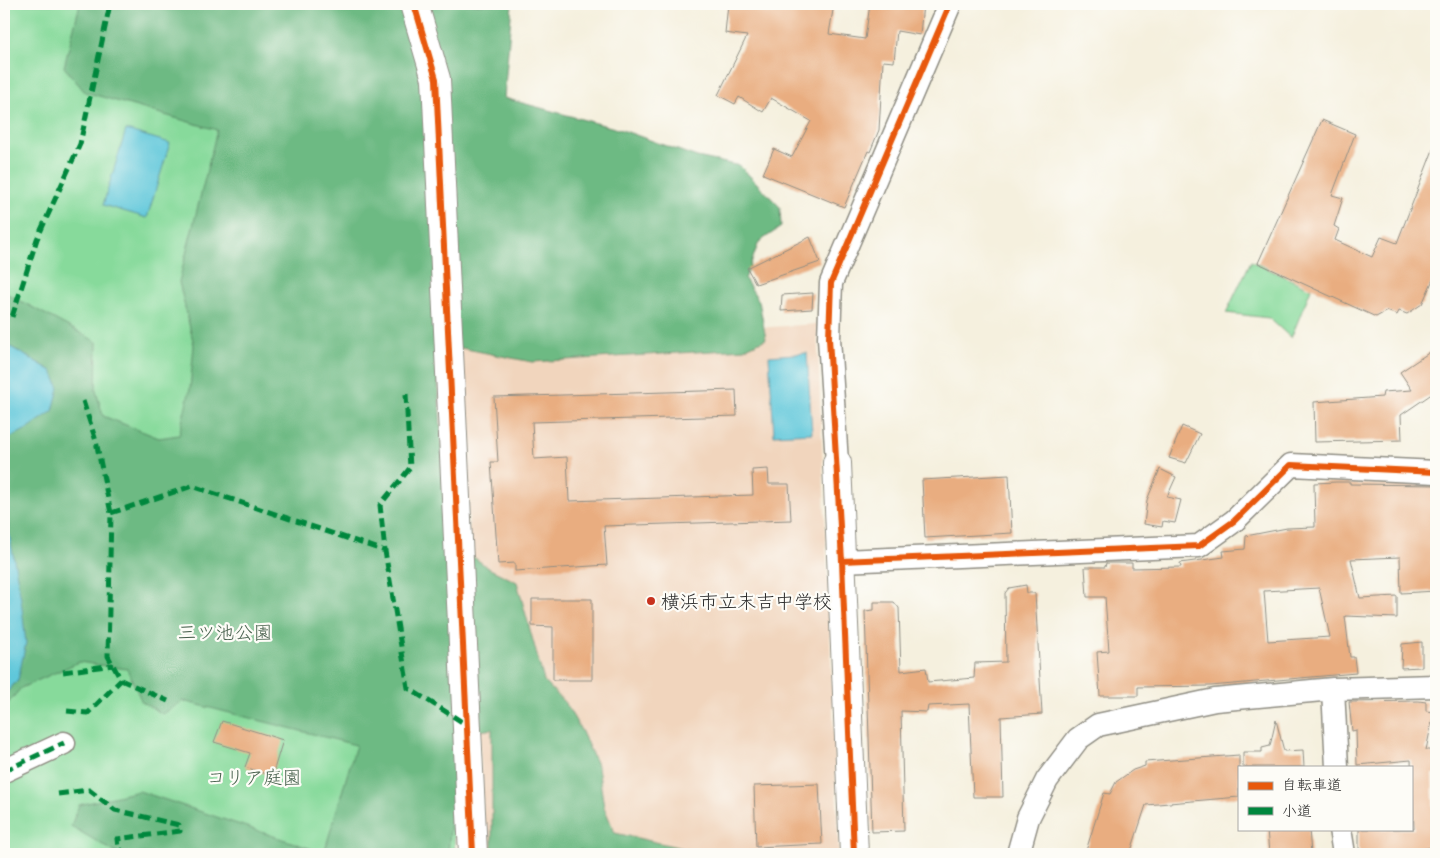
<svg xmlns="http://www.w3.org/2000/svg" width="1440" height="858" font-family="Mynerve,'Klee One',sans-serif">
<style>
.built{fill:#f1d5bd}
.green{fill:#87da9b;stroke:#598263}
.forest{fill:#6dba83;stroke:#4c7257}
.water{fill:#5ec7da;stroke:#447982}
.building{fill:#e9ad80;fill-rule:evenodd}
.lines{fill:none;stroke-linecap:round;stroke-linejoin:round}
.street-casing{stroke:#908e84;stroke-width:25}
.secondary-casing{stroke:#908e84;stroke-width:30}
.street{stroke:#fff;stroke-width:22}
.secondary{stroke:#fff;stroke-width:28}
.quiet{stroke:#00873e;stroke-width:5;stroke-dasharray:10 5;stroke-linecap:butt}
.cycleway-casing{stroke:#fdfcf7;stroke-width:9}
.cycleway{stroke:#e8590c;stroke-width:6}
.poi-dot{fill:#c8321e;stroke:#fdfcf7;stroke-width:2}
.labels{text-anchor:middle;stroke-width:4.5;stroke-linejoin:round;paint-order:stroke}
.poi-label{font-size:19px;fill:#2b2b2b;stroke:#fdfcf7;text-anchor:start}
.park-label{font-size:19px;fill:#47604d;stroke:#fdfcf7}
</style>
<rect width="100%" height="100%" fill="#fdfcf7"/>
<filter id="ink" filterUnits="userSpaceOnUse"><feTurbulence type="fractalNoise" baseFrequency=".02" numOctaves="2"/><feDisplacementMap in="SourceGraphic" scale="10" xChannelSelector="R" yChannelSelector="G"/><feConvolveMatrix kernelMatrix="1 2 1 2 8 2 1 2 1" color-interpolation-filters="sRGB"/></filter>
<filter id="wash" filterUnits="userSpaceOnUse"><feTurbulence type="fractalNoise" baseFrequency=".0096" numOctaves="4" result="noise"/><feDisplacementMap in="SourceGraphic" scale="20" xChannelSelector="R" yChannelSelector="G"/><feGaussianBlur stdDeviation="1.12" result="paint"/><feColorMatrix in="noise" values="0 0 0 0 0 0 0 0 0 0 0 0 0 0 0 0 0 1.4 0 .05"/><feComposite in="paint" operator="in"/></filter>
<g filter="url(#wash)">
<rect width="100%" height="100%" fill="#f5f0de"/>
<path class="built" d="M 817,324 L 839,854 L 485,854 L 460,347 Z"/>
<path class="green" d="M 4,4 L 393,4 L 449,682 L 455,854 L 4,854 Z
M 1251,261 L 1311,289 L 1291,338 L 1269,318 L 1226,313 Z"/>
<path class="forest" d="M 80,4 L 512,4 L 504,98 L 622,130 L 697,157 L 740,166 L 780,207 L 781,227 L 759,242 L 745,279 L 759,301 L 766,339 L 744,349 L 532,362 L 436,343 L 447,538 L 490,569 L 517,582 L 544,681 L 566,704 L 582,732 L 598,767 L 604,807 L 615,833 L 700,852 L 700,854 L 582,854 L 582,850 L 560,854 L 492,852 L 492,729 L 458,735 L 448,854 L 118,854 L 71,826 L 79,805 L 139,791 L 324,853 L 356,745 L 183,701 L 163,714 L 142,702 L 127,669 L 79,662 L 21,688 L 4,708 L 4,695 L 18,680 L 8,527 L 4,503 L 4,440 L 52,371 L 4,343 L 4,292 L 97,342 L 96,391 L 103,416 L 159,438 L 179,435 L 190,389 L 194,345 L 179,282 L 217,130 L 85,92 L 64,67 Z"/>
<path class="water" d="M 126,130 L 170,143 L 147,218 L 103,205 Z
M 4,343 L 52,371 L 59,388 L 53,411 L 27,429 L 4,441 Z
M 807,353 L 812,433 L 774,435 L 769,356 Z
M 4,503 L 21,599 L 26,643 L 18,680 L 4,695 Z"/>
<g id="blocks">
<path class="building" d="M 728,4 L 834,4 L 829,34 L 865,39 L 870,4 L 923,4 L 920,35 L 897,31 L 894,62 L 883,61 L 879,130 L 870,152 L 868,151 L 844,207 L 763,174 L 774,149 L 792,157 L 811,121 L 771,98 L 763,112 L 739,97 L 735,104 L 718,95 L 747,36 L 725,33 Z
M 1322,120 L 1355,134 L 1332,195 L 1343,198 L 1334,226 L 1339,229 L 1335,240 L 1372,257 L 1381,237 L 1397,243 L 1436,142 L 1436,273 L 1422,304 L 1407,314 L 1399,311 L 1397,315 L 1387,311 L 1376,317 L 1258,263 Z
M 810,237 L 820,262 L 756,284 L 747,268 Z
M 813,293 L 812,309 L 781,311 L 782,295 Z
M 1436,348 L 1436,391 L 1401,415 L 1402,440 L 1315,442 L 1314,402 L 1382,397 L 1383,392 L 1412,390 L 1400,372 Z
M 736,390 L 737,416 L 532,422 L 534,459 L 567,457 L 569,501 L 753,495 L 752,470 L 768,469 L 769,484 L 789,484 L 791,520 L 604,526 L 607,565 L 515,571 L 515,563 L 498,564 L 491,462 L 498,462 L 494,397 Z
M 1182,426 L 1200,434 L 1186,463 L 1169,458 Z
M 1160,469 L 1176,477 L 1167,497 L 1181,500 L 1175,523 L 1163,521 L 1162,527 L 1144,524 L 1147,500 Z
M 1009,475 L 1012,533 L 925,538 L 922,480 Z
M 1336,482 L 1350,482 L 1350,484 L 1436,485 L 1436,591 L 1401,593 L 1400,557 L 1351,559 L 1360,598 L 1397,596 L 1397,618 L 1345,616 L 1350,657 L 1354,657 L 1356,673 L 1211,686 L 1138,687 L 1138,696 L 1100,696 L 1097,652 L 1109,651 L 1105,597 L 1087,597 L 1085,567 L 1105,567 L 1106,563 L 1132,563 L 1132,568 L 1181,567 L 1180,563 L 1224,557 L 1223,551 L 1245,549 L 1246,536 L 1287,528 L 1315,527 L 1314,483 ZM 1319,588 L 1330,637 L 1268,641 L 1264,591 Z
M 1026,585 L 1027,593 L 1035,593 L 1042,714 L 1001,717 L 1003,797 L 973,797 L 969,704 L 928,706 L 927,712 L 901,711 L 904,831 L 872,832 L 865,611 L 874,610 L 874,602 L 894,602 L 899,608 L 901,671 L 926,668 L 928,682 L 974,678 L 975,663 L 1006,662 L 1005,593 L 1009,588 Z
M 532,599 L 592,599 L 592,680 L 553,680 L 553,627 L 532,626 Z
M 1422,642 L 1422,667 L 1401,668 L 1402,644 Z
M 1419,701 L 1426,702 L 1426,711 L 1434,712 L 1426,750 L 1430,750 L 1431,754 L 1436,754 L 1436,774 L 1432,774 L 1435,847 L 1406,851 L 1406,854 L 1359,854 L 1359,829 L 1414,829 L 1411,760 L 1357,765 L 1356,730 L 1352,731 L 1349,702 Z
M 1276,720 L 1284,751 L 1303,750 L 1304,767 L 1243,767 L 1243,752 L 1262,752 L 1262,748 L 1270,746 Z
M 222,721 L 283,740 L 272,776 L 245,767 L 250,753 L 214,742 Z
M 1239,755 L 1239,797 L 1146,805 L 1130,854 L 1085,854 L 1104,793 L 1110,794 L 1116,782 L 1133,770 L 1145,766 L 1145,762 Z
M 819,784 L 822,844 L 756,847 L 754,786 Z
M 1267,829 L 1309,829 L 1311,854 L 1269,854 Z"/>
</g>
</g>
<g filter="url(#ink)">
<use href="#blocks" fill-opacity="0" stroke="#908e84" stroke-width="1"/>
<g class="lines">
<g class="street-casing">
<path id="street" d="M 837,463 L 829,338 L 831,283 L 950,4
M 842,561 L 1199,546 L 1234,521 L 1291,465 L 1436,472
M 1333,689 L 1337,767
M 4,771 L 64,743
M 1340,829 L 1344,854
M 1018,854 L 1028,818 L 1047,780 L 1078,739 L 1098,725 L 1215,700 L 1333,689 L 1436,686"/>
</g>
<g class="secondary-casing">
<path id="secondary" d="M 414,4 L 436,79 L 473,854
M 837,463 L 854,854"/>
</g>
<use href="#street" class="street"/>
<use href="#secondary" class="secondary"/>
<path class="quiet" d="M 12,317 L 37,239 L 80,144 L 110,4
M 406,394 L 410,468 L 380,505 L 385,551 L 408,688 L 467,725
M 83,401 L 96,441 L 111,513 L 108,656 L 121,680 L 168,701
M 111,513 L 192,486 L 385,551
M 63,672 L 113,665
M 67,711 L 88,713 L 121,680
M 4,771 L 64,743
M 58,794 L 89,790 L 115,810 L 179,825 L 180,831 L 117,839 L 118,846 L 124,854"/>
<g class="cycleway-casing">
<path id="cycleway" d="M 414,4 L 436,79 L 473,854
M 842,561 L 1199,546 L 1234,521 L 1291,465 L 1436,472
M 854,854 L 842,561 L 829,338 L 831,283 L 950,4"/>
</g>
<use href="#cycleway" class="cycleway"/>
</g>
</g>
<circle class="poi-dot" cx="651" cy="601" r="5"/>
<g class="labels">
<g class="poi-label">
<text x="661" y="608">横浜市立末吉中学校</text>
</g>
<g class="park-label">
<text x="225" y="639">三ツ池公園</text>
<text x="254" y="784">コリア庭園</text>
</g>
</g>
<rect width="1440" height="858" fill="none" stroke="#fdfcf7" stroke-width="20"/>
<rect x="1238" y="766" width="175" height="65" fill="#fdfcf7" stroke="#a9a8a5"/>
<rect x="1248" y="782" width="25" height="8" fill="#e8590c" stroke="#a9a8a5"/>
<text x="1282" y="790" font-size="15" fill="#2b2b2b">自転車道</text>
<rect x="1248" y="807" width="25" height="8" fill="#00873e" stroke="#a9a8a5"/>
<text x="1282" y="816" font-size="15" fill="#2b2b2b">小道</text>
</svg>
